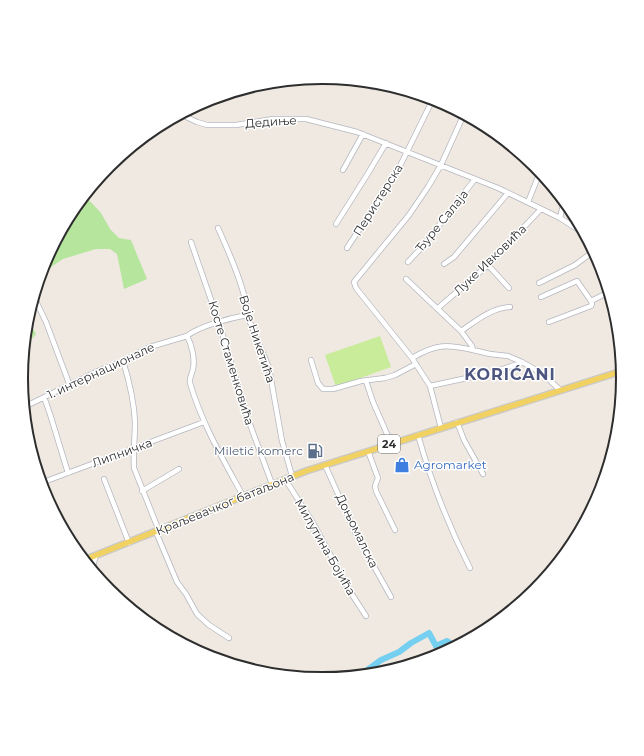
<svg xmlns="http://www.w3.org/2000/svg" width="644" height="756" font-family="Montserrat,sans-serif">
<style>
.green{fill:#b6e59e}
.pitch{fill:#c9ec9a}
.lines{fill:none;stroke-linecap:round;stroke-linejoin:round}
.river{stroke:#75cff0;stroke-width:6}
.minor-casing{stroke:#b4b7c1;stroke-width:6}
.major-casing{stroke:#c9c9c9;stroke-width:8}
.minor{stroke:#fff;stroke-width:4.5}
.major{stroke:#f2d163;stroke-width:5.5}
.labels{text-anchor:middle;stroke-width:3;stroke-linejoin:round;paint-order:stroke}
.shield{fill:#fff;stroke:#6d6d6d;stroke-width:1}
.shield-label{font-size:11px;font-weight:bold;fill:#2e2e2e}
.street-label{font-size:12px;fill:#2e2e2e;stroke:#fff}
.service-label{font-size:12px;fill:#4e5e75;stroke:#fff;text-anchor:end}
.shop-label{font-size:12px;fill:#366cbe;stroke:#fff;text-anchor:start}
.district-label{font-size:16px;font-weight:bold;letter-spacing:1px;fill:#4d5680;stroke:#fff}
.rim{fill:none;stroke:#2e2e2e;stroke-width:2}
</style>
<rect width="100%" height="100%" fill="#efe9e1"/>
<path class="green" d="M 89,200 L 101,213 L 110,229 L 119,238 L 131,240 L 147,279 L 124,289 L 117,254 L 110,249 L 96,249 L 63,259 L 51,267 L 44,280 L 39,280 L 44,263 L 72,211 Z
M 27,318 L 36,334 L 30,341 L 24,345 Z"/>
<path class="pitch" d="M 380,336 L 391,367 L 336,387 L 325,355 Z"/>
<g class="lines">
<path class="river" d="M 364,675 L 366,671 L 381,660 L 399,652 L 411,643 L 429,633 L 436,646 L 447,641 L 455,646"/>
<g class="minor-casing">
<path id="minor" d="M 373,87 L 401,89
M 180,114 L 197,122 L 207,125 L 236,125 L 273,119 L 306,119 L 357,132 L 498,188 L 560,218 L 585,234
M 343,170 L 363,134
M 528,202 L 540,172
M 560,218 L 564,201
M 336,224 L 367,175 L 386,143
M 218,228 C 227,248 248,294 247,315 L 269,368 L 282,441 L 292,476
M 191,242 L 219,323 L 248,419 L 272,484
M 347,248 L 397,172 L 433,99
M 408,262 L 423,246 L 475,179
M 444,264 L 454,257 L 508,193
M 488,265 L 509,288
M 406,279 L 461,331 L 472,346 L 473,350 L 490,354 L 508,356 L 522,362 L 543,374 L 560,390
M 539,283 L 575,265 L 594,251
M 34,297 L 46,322 L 70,386
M 541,297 L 577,281 L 591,301 L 609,292
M 438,308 L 488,265 L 541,209
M 549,322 L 591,306 L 592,304 L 591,301
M 461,331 C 476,321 491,308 510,307
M 187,336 C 192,345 195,359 193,369 C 192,374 189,378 190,383 C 202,424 223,459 243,496
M 412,358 C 436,344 446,344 473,350
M 311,360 L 318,383 L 323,389 L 333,389 L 361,381 L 385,378 L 395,375 L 416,364
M 123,361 C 129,380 134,402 135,422 C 135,437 133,453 134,468 L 159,531
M 366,381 L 373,402 L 391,443
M 430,386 L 490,373 L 521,363
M 44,397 L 50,414 L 68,473
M 24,407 L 98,371 L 123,361 L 150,347 L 187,336 C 199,326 231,318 247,315
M 457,422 L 464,440 L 483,474
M 441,428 L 430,386 L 412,358 L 356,288 L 354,282 L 409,215 L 428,187 L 441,165 L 464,114
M 418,435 C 431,481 448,525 470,568
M 368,451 L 378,478 L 375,486 L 376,491 L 395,530
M 325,465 L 356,534 L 391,597
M 104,479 L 129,543
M 285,479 L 313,523 L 351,593 L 366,616
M 41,483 L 204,422
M 142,491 L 179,469
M 156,532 L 177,582 L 186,594 L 197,614 L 209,625 L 229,638
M 92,570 L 96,555"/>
</g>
<g class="major-casing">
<path id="major" d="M 84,560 L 306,471 L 622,371"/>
</g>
<use href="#minor" class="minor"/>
<use href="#major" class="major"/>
</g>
<defs>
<g id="fuel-bare" transform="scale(1.2)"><path d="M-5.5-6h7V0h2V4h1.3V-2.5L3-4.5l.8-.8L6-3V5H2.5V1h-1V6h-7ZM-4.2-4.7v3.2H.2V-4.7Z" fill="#5c6f8a" stroke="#fff" stroke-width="2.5" paint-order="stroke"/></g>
<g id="shop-bare" transform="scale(1.2)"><path d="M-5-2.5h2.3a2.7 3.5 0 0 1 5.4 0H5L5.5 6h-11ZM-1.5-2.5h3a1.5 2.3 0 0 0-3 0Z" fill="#3f7fe0" stroke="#fff" stroke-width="2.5" paint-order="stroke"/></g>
</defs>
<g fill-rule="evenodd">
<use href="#fuel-bare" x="315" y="451"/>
<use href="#shop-bare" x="402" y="465"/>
</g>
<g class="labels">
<rect class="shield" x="378" y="435" width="22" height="18" rx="3"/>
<g class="shield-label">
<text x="389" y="448">24</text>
</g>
<g class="street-label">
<text transform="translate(271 122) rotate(-4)" y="4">Дедиње</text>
<text transform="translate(378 200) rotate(-58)" y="4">Перистерска</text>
<text transform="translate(442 221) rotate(-51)" y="4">Ђуре Салаја</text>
<text transform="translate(490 260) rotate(-44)" y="4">Луке Ивковића</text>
<text transform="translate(257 339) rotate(72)" y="4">Воје Никетића</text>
<text transform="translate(231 363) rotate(73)" y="4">Косте Стаменковића</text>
<text transform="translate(101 371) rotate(-25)" y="4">1. интернационале</text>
<text transform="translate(122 453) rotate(-20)" y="4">Липничка</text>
<text transform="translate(225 504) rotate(-22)" y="4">Краљевачког батаљона</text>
<text transform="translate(357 531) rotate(64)" y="4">Доњомалска</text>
<text transform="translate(325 547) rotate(60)" y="4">Милутина Бојића</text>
</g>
<g class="service-label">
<text x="303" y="455">Miletić komerc</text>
</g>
<g class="shop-label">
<text x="414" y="469">Agromarket</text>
</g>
<g class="district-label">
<text x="510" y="380">KORIĆANI</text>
</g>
</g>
<path d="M0 0H644V756H0ZM28 378a294 294 0 1 1 588 0a294 294 0 1 1-588 0Z" fill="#fff" fill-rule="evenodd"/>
<path class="rim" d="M28 378a294 294 0 1 1 588 0a294 294 0 1 1-588 0Z"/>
</svg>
